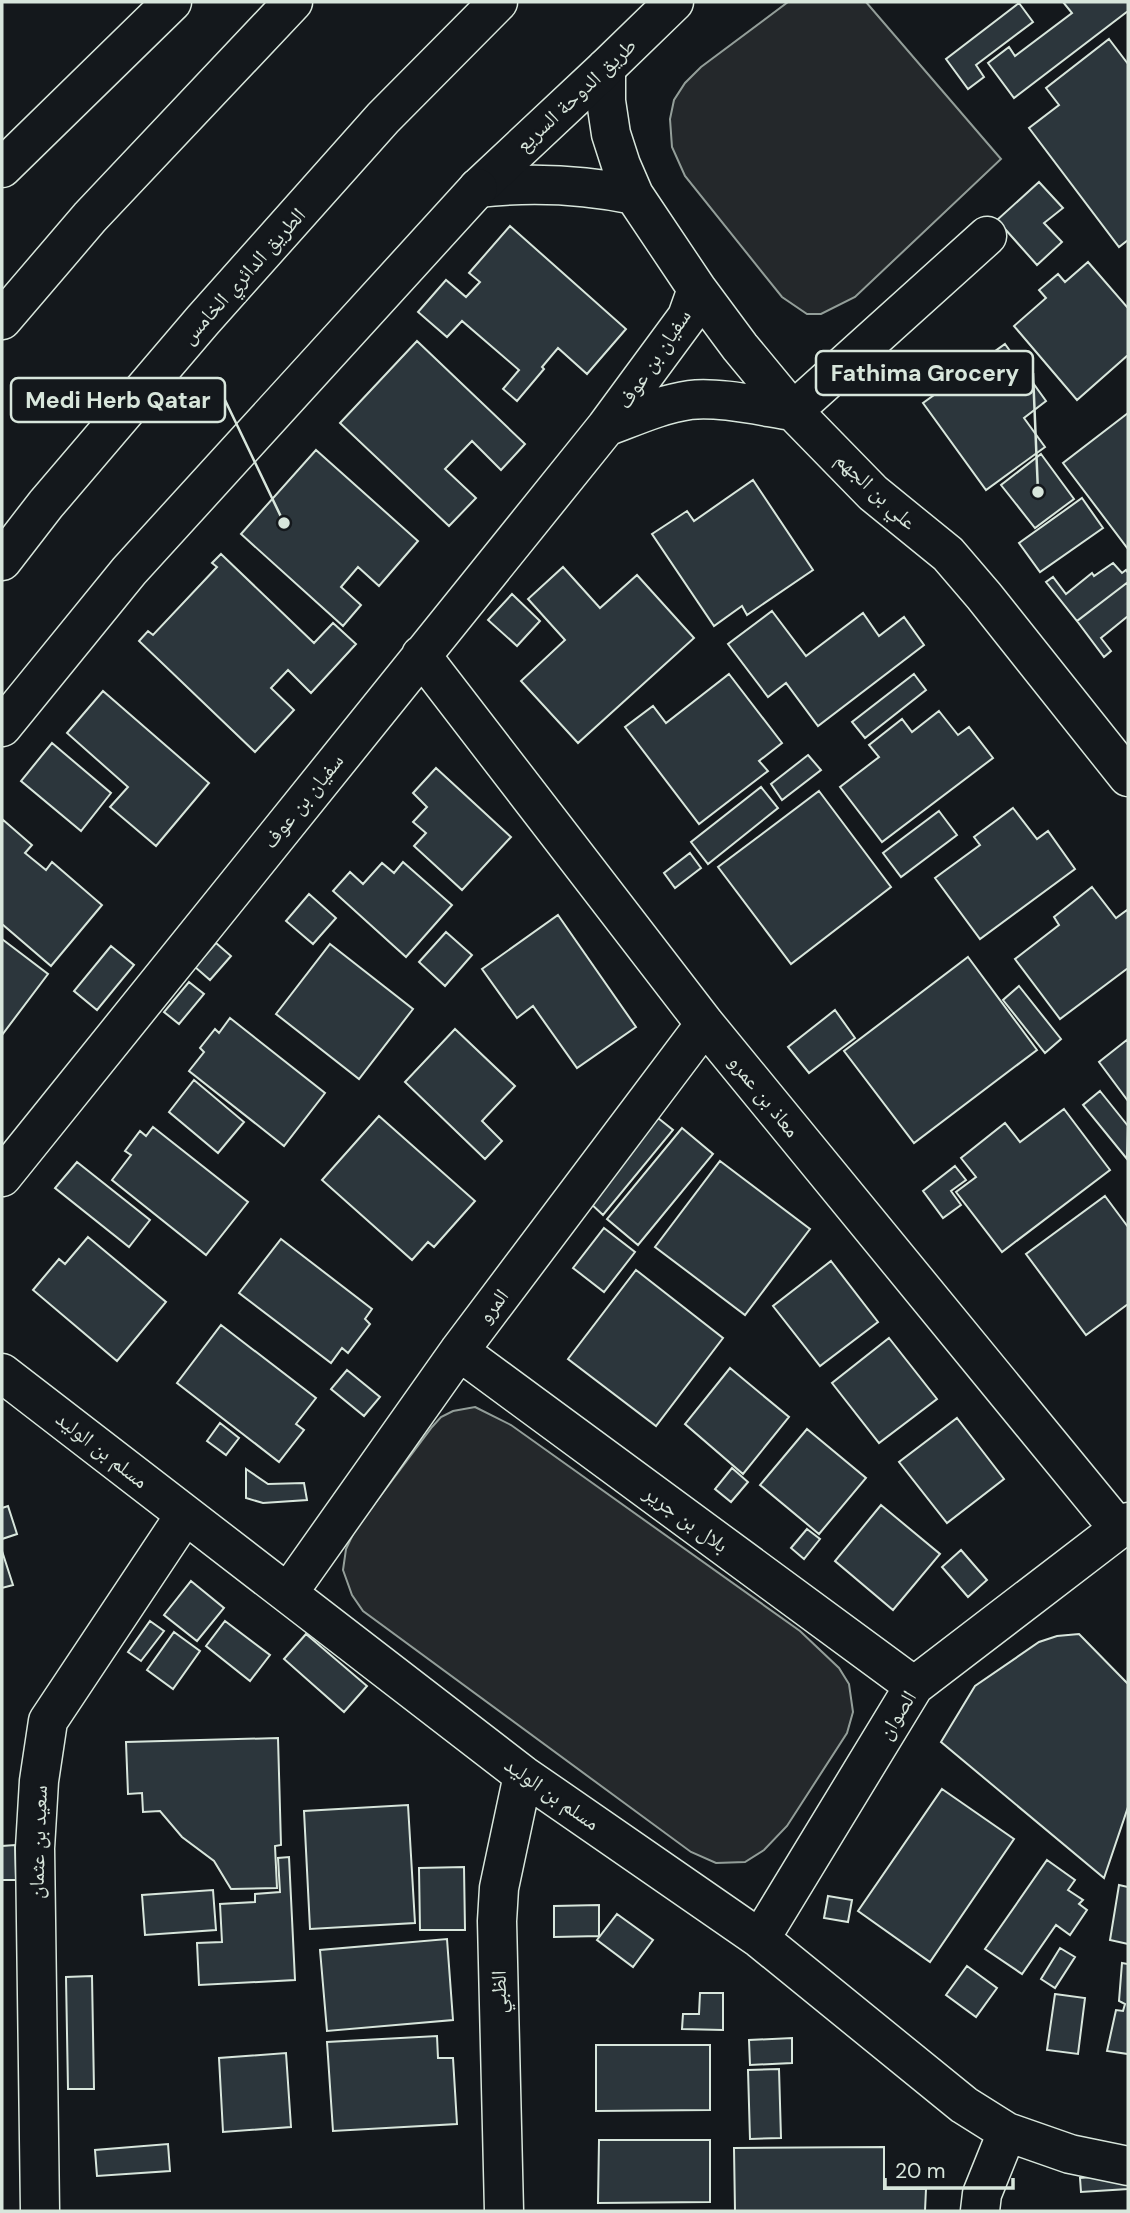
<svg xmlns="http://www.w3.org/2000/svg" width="1130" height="2213" font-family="'DM Sans','Noto Naskh Arabic',sans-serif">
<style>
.parking{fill:#24282b;stroke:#939e99;stroke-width:2}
.building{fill:#2c363c;stroke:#d8e6dc;stroke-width:2}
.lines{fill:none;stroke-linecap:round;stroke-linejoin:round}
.street-casing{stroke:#d8e6dc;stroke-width:41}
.secondary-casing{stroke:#d8e6dc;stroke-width:41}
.highway-casing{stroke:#d8e6dc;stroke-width:41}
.street{stroke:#14181c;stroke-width:38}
.secondary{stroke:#14181c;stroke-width:38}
.highway{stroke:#14181c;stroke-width:38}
.fence{stroke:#d8e6dc;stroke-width:2;stroke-dasharray:9 3.5;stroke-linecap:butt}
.labels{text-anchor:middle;stroke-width:5;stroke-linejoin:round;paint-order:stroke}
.street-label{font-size:21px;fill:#d8e6dc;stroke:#14181c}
.leader{fill:none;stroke:#d8e6dc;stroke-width:2.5}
.callout-dot{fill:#d8e6dc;stroke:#14181c;stroke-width:2.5}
.callout{fill:#14181c;stroke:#d8e6dc;stroke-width:2.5}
.callout-label{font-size:23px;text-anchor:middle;font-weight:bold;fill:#d8e6dc}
</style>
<rect width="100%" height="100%" fill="#14181c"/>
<path class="parking" d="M 788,2 L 866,2 L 1001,159 L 855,297 L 821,314 L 807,314 L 782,297 L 685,176 L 672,147 L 670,119 L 674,100 L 685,83 L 701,67 Z
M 475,1407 L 511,1425 L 800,1631 L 839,1668 L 849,1684 L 853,1712 L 847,1733 L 787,1826 L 764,1850 L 745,1862 L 716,1863 L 691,1852 L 363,1611 L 352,1595 L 343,1570 L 346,1549 L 355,1530 L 432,1427 L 441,1417 L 453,1411 Z"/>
<path class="building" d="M 1063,2 L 1128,2 L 1128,11 L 1014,98 L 988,63 L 1009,47 L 1015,56 L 1072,13 Z
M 1019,3 L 1033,22 L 976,65 L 984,77 L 968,89 L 946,59 Z
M 1109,39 L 1128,64 L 1128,240 L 1119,247 L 1029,128 L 1059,105 L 1046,88 Z
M 1039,182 L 1063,208 L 1044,223 L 1062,242 L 1037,265 L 997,220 Z
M 510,226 L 626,329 L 587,374 L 558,348 L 542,367 L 544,369 L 517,401 L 503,389 L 519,370 L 462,321 L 447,337 L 418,312 L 446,280 L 466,297 L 480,282 L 469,273 Z
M 1088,262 L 1128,308 L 1128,355 L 1077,400 L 1014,326 L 1046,298 L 1039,290 L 1058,274 L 1065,282 Z
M 417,341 L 525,444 L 501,470 L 472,441 L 445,469 L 476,498 L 449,526 L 340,423 Z
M 1005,344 L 1046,401 L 1024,418 L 1045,447 L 986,490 L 923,403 Z
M 1128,413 L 1128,549 L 1063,463 Z
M 316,450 L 418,541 L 379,586 L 358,567 L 341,587 L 361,605 L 343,626 L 241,534 Z
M 1041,454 L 1074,499 L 1035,528 L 1001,485 Z
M 753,480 L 813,570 L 747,615 L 742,606 L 714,626 L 652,534 L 687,511 L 694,521 Z
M 1082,498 L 1103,528 L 1040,572 L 1019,543 Z
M 221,554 L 314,643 L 333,623 L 356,644 L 311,693 L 288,670 L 271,688 L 294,710 L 255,752 L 139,641 L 148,631 L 153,635 L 217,567 L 212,563 Z
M 1113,563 L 1122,573 L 1126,570 L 1128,573 L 1128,582 L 1077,621 L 1046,582 L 1053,577 L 1066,594 L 1092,573 L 1094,576 Z
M 563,567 L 600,608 L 637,575 L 694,638 L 578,743 L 521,681 L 565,640 L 528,599 Z
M 1128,582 L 1128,616 L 1101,638 L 1111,651 L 1104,657 L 1077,621 Z
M 512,594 L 540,621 L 517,646 L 488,620 Z
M 772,611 L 806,656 L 863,613 L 879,636 L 904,617 L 924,645 L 818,726 L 786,683 L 768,697 L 728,644 Z
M 729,674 L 782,743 L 759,761 L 768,771 L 699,824 L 625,727 L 653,706 L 666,723 Z
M 914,674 L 926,690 L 865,738 L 852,722 Z
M 103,691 L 209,783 L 156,846 L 110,807 L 128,787 L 67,733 Z
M 939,711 L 958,735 L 969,727 L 993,758 L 882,842 L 840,787 L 879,757 L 869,745 L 902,719 L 912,732 Z
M 52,743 L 111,793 L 81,831 L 21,781 Z
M 808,755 L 821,770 L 782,800 L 771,784 Z
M 436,768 L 511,837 L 462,890 L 414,846 L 426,833 L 413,822 L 427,807 L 413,793 Z
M 761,787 L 778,808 L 708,864 L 691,842 Z
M 819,791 L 891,887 L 791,964 L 718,867 Z
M 1013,808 L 1037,839 L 1048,831 L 1075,869 L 980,939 L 935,878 L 980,845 L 974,837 Z
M 939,811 L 957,835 L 901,877 L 883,853 Z
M 2,819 L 32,845 L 25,853 L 46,870 L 52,862 L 102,905 L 51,966 L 2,924 Z
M 690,853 L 701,868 L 675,888 L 664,873 Z
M 403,862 L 452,905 L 406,957 L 333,891 L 350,872 L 363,884 L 382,863 L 394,873 Z
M 1092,887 L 1116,918 L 1127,910 L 1128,912 L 1128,968 L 1060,1019 L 1015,959 L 1059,925 L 1054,917 Z
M 309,894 L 336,918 L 313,944 L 286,921 Z
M 558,915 L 636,1027 L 577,1068 L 533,1006 L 517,1018 L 482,969 Z
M 446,932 L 472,955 L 445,986 L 419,962 Z
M 2,939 L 48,974 L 2,1035 Z
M 216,943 L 231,956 L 210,980 L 195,967 Z
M 330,944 L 413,1009 L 359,1079 L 276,1014 Z
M 111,946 L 134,965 L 97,1010 L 74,991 Z
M 968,957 L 1037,1050 L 914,1143 L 844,1051 Z
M 189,982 L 204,994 L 179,1024 L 164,1012 Z
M 1019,986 L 1061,1039 L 1045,1053 L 1003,1000 Z
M 835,1010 L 855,1038 L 809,1073 L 788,1047 Z
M 230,1018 L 325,1093 L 284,1146 L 189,1071 L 204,1052 L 200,1048 L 215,1029 L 219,1033 Z
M 455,1029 L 515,1086 L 482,1121 L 502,1141 L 485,1159 L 405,1082 Z
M 1128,1039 L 1128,1101 L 1099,1062 Z
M 194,1080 L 244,1122 L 218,1153 L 169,1112 Z
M 1100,1091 L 1128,1126 L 1127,1159 L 1083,1105 Z
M 1064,1109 L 1110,1170 L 1002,1252 L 956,1192 L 976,1177 L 961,1158 L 1005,1123 L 1020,1142 Z
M 379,1116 L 475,1201 L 434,1247 L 428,1242 L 412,1260 L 322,1180 Z
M 658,1118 L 673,1130 L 603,1215 L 589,1202 Z
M 153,1127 L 248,1202 L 206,1255 L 112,1180 L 131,1155 L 125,1151 L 140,1131 L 146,1136 Z
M 682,1128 L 713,1154 L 638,1245 L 607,1219 Z
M 720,1161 L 810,1229 L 745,1315 L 655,1247 Z
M 77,1162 L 150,1220 L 129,1247 L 55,1188 Z
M 955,1166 L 966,1180 L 951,1191 L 961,1205 L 943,1218 L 923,1191 Z
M 1105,1196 L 1128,1227 L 1128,1304 L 1086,1335 L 1026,1254 Z
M 604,1228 L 635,1252 L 604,1292 L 573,1268 Z
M 88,1237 L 166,1302 L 117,1361 L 33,1290 L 59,1259 L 65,1264 Z
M 281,1239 L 372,1309 L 365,1319 L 370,1324 L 348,1353 L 342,1348 L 331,1363 L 239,1293 Z
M 831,1261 L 878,1322 L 820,1366 L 773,1306 Z
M 636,1270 L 723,1338 L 656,1426 L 568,1359 Z
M 221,1325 L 316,1398 L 296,1424 L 304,1430 L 279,1462 L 177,1383 Z
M 889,1338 L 937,1399 L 879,1443 L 832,1383 Z
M 730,1368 L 789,1417 L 743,1474 L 685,1424 Z
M 347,1370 L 380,1397 L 364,1416 L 331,1389 Z
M 957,1418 L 1004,1479 L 947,1523 L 899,1462 Z
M 220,1423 L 239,1438 L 226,1455 L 207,1441 Z
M 807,1429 L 866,1478 L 819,1534 L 760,1485 Z
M 732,1468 L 748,1482 L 731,1502 L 715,1489 Z
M 246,1469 L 268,1484 L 304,1483 L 307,1500 L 263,1503 L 246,1498 Z
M 881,1505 L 940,1554 L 893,1610 L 835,1561 Z
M 8,1506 L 17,1534 L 2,1539 L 2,1508 Z
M 807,1529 L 820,1539 L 804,1559 L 791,1548 Z
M 961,1550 L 987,1580 L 968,1597 L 942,1567 Z
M 2,1551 L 13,1585 L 2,1588 Z
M 191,1581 L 224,1608 L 197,1641 L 164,1615 Z
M 150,1621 L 164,1631 L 141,1661 L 128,1652 Z
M 225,1621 L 270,1655 L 250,1681 L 206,1646 Z
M 174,1632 L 200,1651 L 173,1689 L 147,1670 Z
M 306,1634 L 367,1686 L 344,1712 L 284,1659 Z
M 1079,1634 L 1128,1684 L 1128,1807 L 1104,1878 L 941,1742 L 975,1686 L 1039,1642 L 1057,1636 Z
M 278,1738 L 281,1845 L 275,1846 L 277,1888 L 231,1889 L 214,1861 L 182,1837 L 160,1811 L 143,1812 L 142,1793 L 128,1794 L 126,1742 Z
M 942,1789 L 1014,1839 L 930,1962 L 858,1911 Z
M 408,1805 L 415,1923 L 310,1929 L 304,1811 Z
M 15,1845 L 16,1880 L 2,1880 L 2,1846 Z
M 289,1857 L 295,1980 L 199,1985 L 197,1943 L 222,1942 L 220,1904 L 255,1902 L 255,1894 L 280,1892 L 278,1858 Z
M 1047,1860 L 1075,1880 L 1068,1890 L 1083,1900 L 1079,1904 L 1087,1910 L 1070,1935 L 1056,1925 L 1022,1974 L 985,1949 Z
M 464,1867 L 465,1930 L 420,1930 L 419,1868 Z
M 1119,1885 L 1128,1887 L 1128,1944 L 1110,1940 Z
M 213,1890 L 216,1930 L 145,1935 L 142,1895 Z
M 828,1896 L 852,1900 L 848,1922 L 824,1918 Z
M 599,1905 L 599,1936 L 554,1937 L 554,1906 Z
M 617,1914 L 653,1940 L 633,1967 L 597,1940 Z
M 447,1939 L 453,2020 L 327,2031 L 320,1950 Z
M 1060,1948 L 1075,1957 L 1055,1988 L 1041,1979 Z
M 1122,1963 L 1128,1964 L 1128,2054 L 1107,2051 L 1116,2010 L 1123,2011 L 1125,2004 L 1119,2001 Z
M 967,1966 L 997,1988 L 976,2017 L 946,1995 Z
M 92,1976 L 94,2089 L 68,2089 L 66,1977 Z
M 700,1993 L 723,1993 L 723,2030 L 682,2029 L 683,2014 L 699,2014 Z
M 1055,1994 L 1085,1998 L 1078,2054 L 1047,2050 Z
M 437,2036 L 438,2058 L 453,2058 L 457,2124 L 333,2131 L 327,2042 Z
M 792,2038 L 792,2063 L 750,2065 L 749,2040 Z
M 596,2045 L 710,2045 L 710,2110 L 596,2111 Z
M 286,2053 L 291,2127 L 223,2132 L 219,2058 Z
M 779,2069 L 781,2138 L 750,2139 L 748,2070 Z
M 599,2140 L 710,2140 L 710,2202 L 598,2203 Z
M 168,2144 L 170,2171 L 97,2176 L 95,2150 Z
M 884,2147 L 884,2189 L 926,2189 L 925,2211 L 735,2211 L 734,2148 Z
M 1128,2174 L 1128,2189 L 1081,2192 L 1080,2178 Z"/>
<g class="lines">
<g class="street-casing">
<path id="street" d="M 606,68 L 606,101 L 611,134 L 621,165 L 634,195 L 697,289 L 740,347 L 793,411 L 873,493 L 948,554 L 984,596 L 1128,777
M 478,188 C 532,182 581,184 634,195
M 606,427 C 633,417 661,404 690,400 C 717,396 765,407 793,411 L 987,236
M 421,655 L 705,1024 L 1119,1529
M 2,1177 L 606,427 L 687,317 L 697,289
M 459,1351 L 914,1686
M 2,1373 L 523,1775 L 760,1939 L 964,2105 L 1007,2132 L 1070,2154 L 1128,2166
M 288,1593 L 459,1351 L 705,1024
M 760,1939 L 914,1686 L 1128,1522
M 40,2211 L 35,1848 L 39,1781 L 48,1721 L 185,1515
M 504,2211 L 497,1921 L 499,1888 L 523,1775
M 980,2211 L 982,2194 L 1007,2132"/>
</g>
<g class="secondary-casing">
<path id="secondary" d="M 478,188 L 606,68 L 674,2"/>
</g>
<g class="highway-casing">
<path id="highway" d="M 2,168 L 172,2
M 2,320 L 90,217 L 293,2
M 2,561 L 46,504 L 203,320 L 383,118 L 498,2
M 2,727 L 129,571 L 478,188"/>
</g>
<use href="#street" class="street"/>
<use href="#secondary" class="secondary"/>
<use href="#highway" class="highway"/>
<path class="fence" d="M 2,69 L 2,82"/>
</g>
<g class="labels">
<g class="street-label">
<text transform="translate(576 95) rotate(-43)" y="7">طريق الدوحة السريع</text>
<text transform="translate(243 276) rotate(-48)" y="7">الطريق الدائري الخامس</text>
<text transform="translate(654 359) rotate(-56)" y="7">سفيان بن عوف</text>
<text transform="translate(876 491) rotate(43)" y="7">علي بن الجهم</text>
<text transform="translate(303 801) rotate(-51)" y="7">سفيان بن عوف</text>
<text transform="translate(764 1096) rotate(51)" y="7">معاذ بن عمرو</text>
<text transform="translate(493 1306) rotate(-53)" y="7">المرو</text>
<text transform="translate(102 1450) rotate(38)" y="7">مسلم بن الوليد</text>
<text transform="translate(686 1519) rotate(36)" y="7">بلال بن جرير</text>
<text transform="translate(897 1715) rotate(-58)" y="7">الصوان</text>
<text transform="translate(552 1794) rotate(35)" y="7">مسلم بن الوليد</text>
<text transform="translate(38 1842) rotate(-88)" y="7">سعيد بن عثمان</text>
<text transform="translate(499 1992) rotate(-91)" y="7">الظبي</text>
</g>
</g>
<path class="leader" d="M1038 492L1033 373M284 523L225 400"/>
<g class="callout-dot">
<circle cx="1038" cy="492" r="7"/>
<circle cx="284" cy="523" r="7"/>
</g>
<g class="callout">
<rect x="816" y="351" width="217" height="44" rx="7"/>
<rect x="11" y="378" width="214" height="44" rx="7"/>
</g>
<g class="callout-label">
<text x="925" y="381">Fathima Grocery</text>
<text x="118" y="408">Medi Herb Qatar</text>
</g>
<rect width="1130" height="2213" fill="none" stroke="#d8e6dc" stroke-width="7"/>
<path d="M885 2178v10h128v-10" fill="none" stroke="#d8e6dc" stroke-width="3.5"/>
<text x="895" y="2178" font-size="21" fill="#d8e6dc" stroke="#14181c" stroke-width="5" paint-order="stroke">20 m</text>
</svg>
